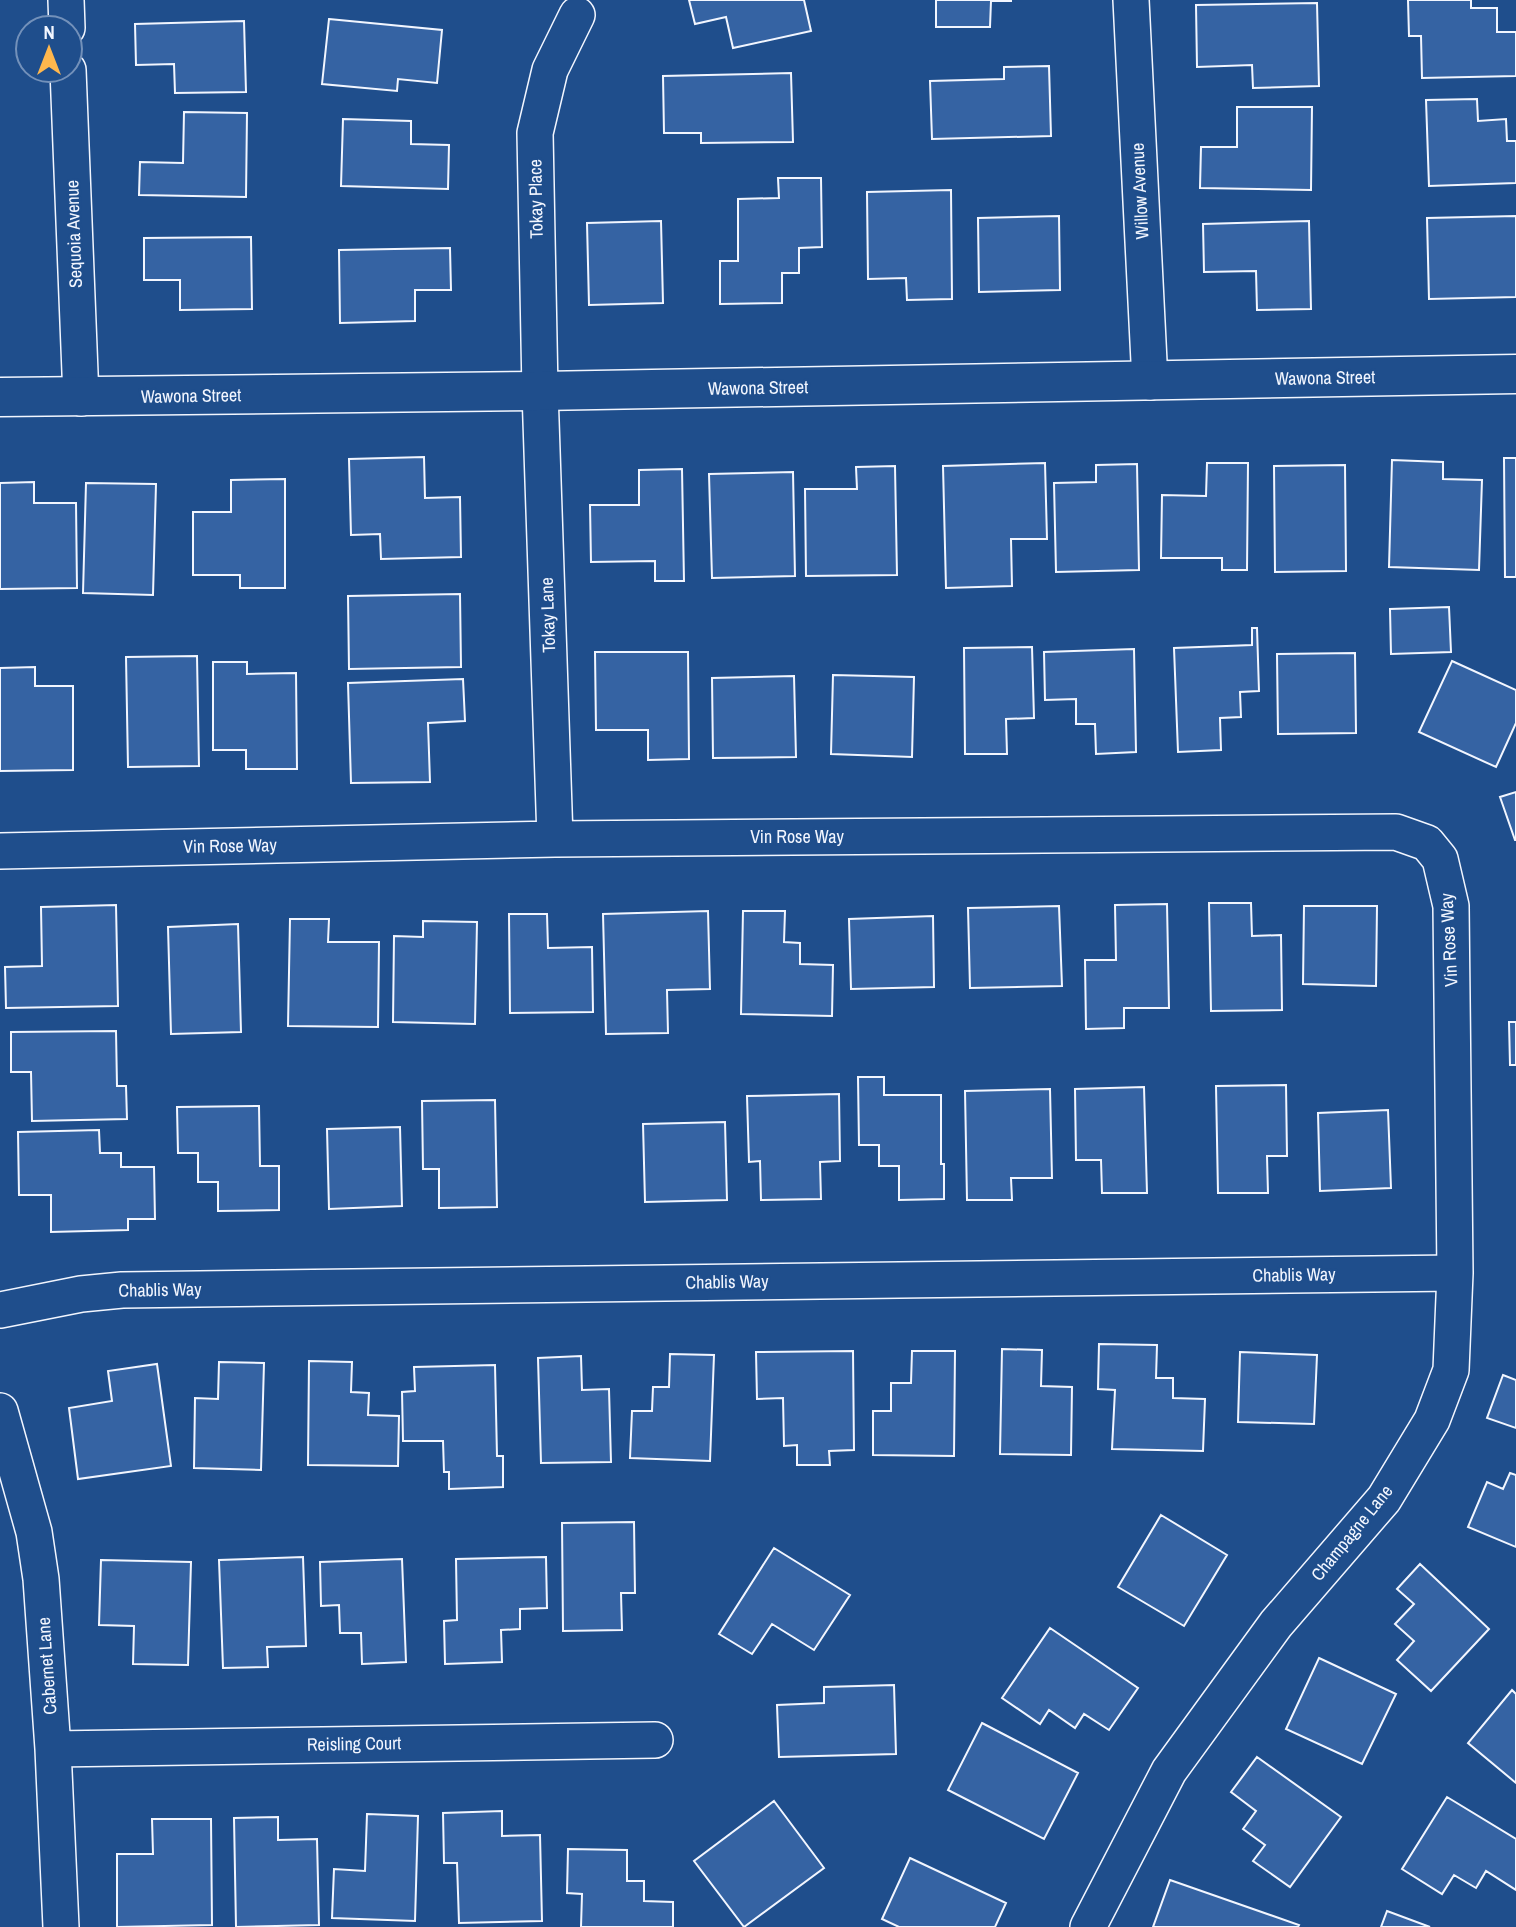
<svg xmlns="http://www.w3.org/2000/svg" width="1516" height="1927" font-family="'Archivo Narrow',sans-serif">
<style>
.building{fill:#3563a3;stroke:#f2f6ff;stroke-width:2}
.lines{fill:none;stroke-linecap:round;stroke-linejoin:round}
.minor-casing{stroke:#f2f6ff;stroke-width:38}
.tertiary-casing{stroke:#f2f6ff;stroke-width:41}
.minor{stroke:#1f4e8c;stroke-width:35}
.tertiary{stroke:#1f4e8c;stroke-width:38}
.labels{text-anchor:middle;stroke-width:5;stroke-linejoin:round;paint-order:stroke}
.street-label{font-size:18px;fill:#f2f6ff;stroke:#1f4e8c}
</style>
<rect width="100%" height="100%" fill="#1f4e8c"/>
<path class="building" d="M 689,0 L 804,0 L 811,31 L 733,48 L 726,17 L 695,24 Z
M 936,0 L 1011,0 L 1011,1 L 991,1 L 990,27 L 936,27 Z
M 1408,0 L 1471,0 L 1471,8 L 1497,8 L 1497,32 L 1516,32 L 1516,76 L 1422,78 L 1421,36 L 1409,36 Z
M 1317,3 L 1319,86 L 1253,88 L 1252,65 L 1197,67 L 1196,5 Z
M 329,19 L 442,30 L 437,83 L 398,79 L 397,91 L 322,84 Z
M 244,21 L 246,92 L 175,93 L 174,64 L 136,65 L 135,24 Z
M 1049,66 L 1051,136 L 932,139 L 930,81 L 1004,79 L 1004,67 Z
M 791,73 L 793,142 L 701,143 L 701,133 L 664,133 L 663,76 Z
M 1477,99 L 1478,121 L 1506,119 L 1507,141 L 1516,141 L 1516,183 L 1429,186 L 1426,100 Z
M 1237,107 L 1312,107 L 1311,190 L 1200,188 L 1201,147 L 1237,147 Z
M 184,112 L 247,113 L 246,197 L 139,195 L 140,162 L 183,163 Z
M 343,119 L 411,121 L 411,144 L 449,145 L 448,189 L 341,186 Z
M 778,178 L 821,178 L 822,247 L 799,248 L 799,273 L 782,273 L 782,303 L 720,304 L 720,261 L 738,261 L 738,199 L 779,198 Z
M 951,190 L 952,299 L 907,300 L 906,278 L 868,279 L 867,192 Z
M 1059,216 L 1060,290 L 979,292 L 978,218 Z
M 1516,216 L 1516,297 L 1429,299 L 1427,218 Z
M 661,221 L 663,303 L 589,305 L 587,223 Z
M 1309,221 L 1311,309 L 1257,310 L 1256,271 L 1204,272 L 1203,224 Z
M 251,237 L 252,309 L 180,310 L 180,280 L 144,280 L 144,238 Z
M 450,248 L 451,290 L 415,290 L 415,321 L 340,323 L 339,250 Z
M 424,457 L 425,498 L 460,497 L 461,557 L 381,559 L 380,534 L 351,535 L 349,459 Z
M 1504,458 L 1516,458 L 1516,577 L 1505,577 Z
M 1392,460 L 1443,462 L 1443,479 L 1482,480 L 1479,570 L 1389,567 Z
M 1045,463 L 1047,539 L 1011,539 L 1012,586 L 946,588 L 943,466 Z
M 1207,463 L 1248,463 L 1247,570 L 1222,570 L 1222,558 L 1161,558 L 1162,495 L 1206,496 Z
M 1137,464 L 1139,570 L 1056,572 L 1054,483 L 1096,482 L 1096,465 Z
M 1345,465 L 1346,571 L 1275,572 L 1274,466 Z
M 895,466 L 897,575 L 806,576 L 805,489 L 857,489 L 856,467 Z
M 682,469 L 684,581 L 655,581 L 655,561 L 591,562 L 590,505 L 639,505 L 639,470 Z
M 793,472 L 795,576 L 712,578 L 709,474 Z
M 285,479 L 285,588 L 240,588 L 240,575 L 193,575 L 193,512 L 231,512 L 231,480 Z
M 34,482 L 34,503 L 76,503 L 77,588 L 0,589 L 0,483 Z
M 86,483 L 156,484 L 153,595 L 83,593 Z
M 460,594 L 461,667 L 349,669 L 348,596 Z
M 1449,607 L 1451,652 L 1391,654 L 1390,609 Z
M 1252,628 L 1257,628 L 1259,691 L 1240,692 L 1241,717 L 1220,718 L 1221,750 L 1178,752 L 1174,648 L 1252,645 Z
M 1032,647 L 1034,718 L 1006,719 L 1007,754 L 965,754 L 964,648 Z
M 1134,649 L 1136,752 L 1096,754 L 1095,724 L 1076,724 L 1076,699 L 1045,700 L 1044,652 Z
M 595,652 L 688,652 L 689,759 L 648,760 L 648,730 L 596,730 Z
M 1355,653 L 1356,733 L 1278,734 L 1277,654 Z
M 197,656 L 199,766 L 128,767 L 126,657 Z
M 1452,661 L 1516,690 L 1516,723 L 1496,767 L 1419,732 Z
M 213,662 L 247,662 L 247,674 L 296,673 L 297,769 L 246,769 L 246,750 L 213,750 Z
M 35,667 L 35,686 L 73,686 L 73,770 L 0,771 L 0,668 Z
M 833,675 L 914,677 L 912,757 L 831,754 Z
M 794,676 L 796,757 L 713,758 L 712,678 Z
M 463,679 L 465,721 L 428,723 L 430,782 L 351,783 L 348,683 Z
M 1516,792 L 1516,840 L 1515,840 L 1500,797 Z
M 1209,903 L 1251,903 L 1252,936 L 1281,935 L 1282,1010 L 1211,1011 Z
M 1167,904 L 1169,1008 L 1124,1008 L 1124,1028 L 1086,1029 L 1085,960 L 1116,960 L 1115,905 Z
M 116,905 L 118,1006 L 6,1008 L 5,967 L 42,966 L 41,907 Z
M 1059,906 L 1062,986 L 970,988 L 968,908 Z
M 1304,906 L 1377,906 L 1376,986 L 1303,984 Z
M 708,911 L 710,989 L 667,990 L 668,1033 L 606,1034 L 603,914 Z
M 743,911 L 785,911 L 784,942 L 800,943 L 800,964 L 833,965 L 832,1016 L 741,1014 Z
M 509,914 L 547,914 L 548,948 L 592,947 L 593,1012 L 510,1013 Z
M 933,916 L 934,987 L 851,989 L 849,919 Z
M 290,919 L 329,919 L 328,942 L 379,942 L 378,1027 L 288,1026 Z
M 423,921 L 477,922 L 475,1024 L 393,1022 L 394,936 L 423,937 Z
M 238,924 L 241,1032 L 171,1034 L 168,927 Z
M 1509,1022 L 1516,1022 L 1516,1065 L 1510,1065 Z
M 116,1031 L 117,1086 L 126,1086 L 127,1119 L 32,1121 L 31,1072 L 11,1072 L 11,1032 Z
M 858,1077 L 884,1077 L 884,1095 L 941,1095 L 941,1164 L 944,1164 L 944,1199 L 899,1200 L 899,1166 L 879,1166 L 879,1145 L 859,1145 Z
M 1286,1085 L 1287,1156 L 1267,1156 L 1268,1193 L 1218,1193 L 1216,1086 Z
M 1144,1087 L 1147,1193 L 1102,1193 L 1101,1160 L 1076,1160 L 1075,1089 Z
M 1050,1089 L 1052,1178 L 1011,1178 L 1012,1200 L 967,1200 L 965,1091 Z
M 839,1094 L 840,1161 L 820,1162 L 821,1199 L 761,1200 L 760,1161 L 749,1162 L 747,1096 Z
M 495,1100 L 497,1207 L 439,1208 L 439,1169 L 423,1169 L 422,1101 Z
M 259,1106 L 260,1166 L 279,1166 L 279,1210 L 218,1211 L 218,1182 L 198,1182 L 198,1153 L 178,1153 L 177,1107 Z
M 1388,1110 L 1391,1188 L 1320,1191 L 1318,1113 Z
M 725,1122 L 727,1200 L 645,1202 L 643,1124 Z
M 400,1127 L 402,1206 L 329,1209 L 327,1129 Z
M 99,1130 L 100,1153 L 121,1153 L 121,1167 L 154,1167 L 155,1219 L 128,1219 L 128,1230 L 51,1232 L 51,1195 L 19,1195 L 18,1132 Z
M 1099,1344 L 1157,1345 L 1156,1378 L 1173,1378 L 1173,1398 L 1205,1399 L 1203,1451 L 1112,1449 L 1115,1390 L 1098,1389 Z
M 1002,1349 L 1042,1350 L 1041,1386 L 1072,1387 L 1071,1455 L 1000,1454 Z
M 853,1351 L 854,1450 L 829,1451 L 830,1465 L 797,1465 L 797,1445 L 784,1446 L 783,1398 L 757,1399 L 756,1352 Z
M 912,1351 L 955,1351 L 954,1456 L 873,1455 L 873,1411 L 891,1411 L 891,1383 L 911,1383 Z
M 1240,1352 L 1317,1355 L 1314,1424 L 1238,1422 Z
M 670,1354 L 714,1355 L 710,1461 L 630,1458 L 632,1411 L 652,1411 L 653,1387 L 669,1387 Z
M 581,1356 L 582,1390 L 609,1389 L 611,1462 L 541,1463 L 538,1358 Z
M 309,1361 L 352,1362 L 351,1392 L 369,1393 L 368,1415 L 399,1416 L 398,1466 L 308,1465 Z
M 219,1362 L 264,1363 L 261,1470 L 194,1468 L 195,1398 L 218,1399 Z
M 157,1364 L 171,1466 L 78,1479 L 69,1408 L 112,1401 L 108,1371 Z
M 495,1365 L 497,1456 L 503,1456 L 503,1487 L 449,1489 L 449,1472 L 444,1472 L 443,1441 L 403,1441 L 402,1392 L 415,1391 L 414,1367 Z
M 1503,1375 L 1516,1380 L 1516,1428 L 1487,1418 Z
M 1510,1473 L 1516,1475 L 1516,1547 L 1468,1527 L 1487,1482 L 1503,1489 Z
M 1161,1515 L 1227,1555 L 1184,1626 L 1118,1587 Z
M 634,1522 L 635,1593 L 621,1593 L 622,1630 L 563,1631 L 562,1523 Z
M 774,1548 L 850,1595 L 814,1650 L 772,1624 L 752,1654 L 719,1634 Z
M 303,1557 L 306,1646 L 267,1647 L 268,1667 L 223,1668 L 219,1560 Z
M 546,1557 L 547,1608 L 520,1609 L 520,1629 L 501,1630 L 502,1662 L 445,1664 L 444,1621 L 457,1620 L 456,1559 Z
M 402,1559 L 406,1662 L 362,1664 L 361,1633 L 340,1633 L 339,1605 L 321,1606 L 320,1562 Z
M 101,1560 L 191,1562 L 188,1665 L 133,1664 L 134,1626 L 99,1625 Z
M 1420,1564 L 1489,1629 L 1431,1691 L 1397,1660 L 1414,1641 L 1395,1624 L 1414,1604 L 1397,1589 Z
M 1050,1628 L 1138,1688 L 1109,1730 L 1084,1714 L 1075,1728 L 1049,1710 L 1040,1724 L 1002,1698 Z
M 1319,1658 L 1396,1694 L 1362,1764 L 1286,1729 Z
M 894,1685 L 896,1754 L 779,1757 L 777,1705 L 824,1703 L 824,1687 Z
M 1512,1690 L 1516,1694 L 1516,1783 L 1468,1743 Z
M 982,1723 L 1078,1773 L 1044,1839 L 948,1790 Z
M 1257,1757 L 1341,1817 L 1290,1887 L 1253,1861 L 1265,1845 L 1243,1829 L 1256,1811 L 1231,1792 Z
M 1447,1797 L 1516,1839 L 1516,1890 L 1486,1871 L 1476,1888 L 1454,1875 L 1442,1894 L 1402,1869 Z
M 774,1801 L 824,1868 L 744,1927 L 694,1861 Z
M 502,1811 L 502,1836 L 540,1835 L 542,1921 L 459,1923 L 457,1863 L 444,1863 L 443,1813 Z
M 367,1814 L 418,1816 L 415,1921 L 332,1918 L 334,1869 L 365,1871 Z
M 278,1817 L 278,1840 L 317,1839 L 319,1925 L 236,1927 L 234,1818 Z
M 152,1819 L 211,1819 L 212,1925 L 117,1927 L 117,1854 L 153,1854 Z
M 568,1849 L 627,1850 L 627,1881 L 644,1881 L 644,1901 L 673,1902 L 673,1927 L 581,1927 L 582,1894 L 567,1893 Z
M 910,1858 L 1006,1903 L 995,1927 L 899,1927 L 882,1919 Z
M 1170,1880 L 1299,1925 L 1298,1927 L 1153,1927 Z
M 1387,1911 L 1430,1927 L 1381,1927 Z"/>
<g class="lines">
<g class="minor-casing">
<path id="minor" d="M 66,0 L 67,28
M 1131,0 L 1150,382
M 68,70 L 81,398
M 555,839 L 540,391 L 535,133 L 550,70 L 577,15
M 0,851 L 555,839 L 1396,832 L 1427,843 L 1440,859 L 1451,906 L 1455,1273 L 1451,1370 L 1432,1420 L 1384,1499 L 1276,1624 L 1169,1771 L 1088,1927
M 0,1310 L 81,1294 L 122,1290 L 1455,1273
M 0,1411 L 34,1532 L 41,1579 L 53,1749 L 61,1927
M 53,1749 L 655,1740"/>
</g>
<g class="tertiary-casing">
<path id="tertiary" d="M 0,397 L 540,391 L 1516,374"/>
</g>
<use href="#minor" class="minor"/>
<use href="#tertiary" class="tertiary"/>
</g>
<g class="labels">
<g class="street-label">
<text transform="translate(1140 191) rotate(-93)" y="6">Willow Avenue</text>
<text transform="translate(536 199) rotate(-91)" y="6">Tokay Place</text>
<text transform="translate(74 234) rotate(-92)" y="6">Sequoia Avenue</text>
<text transform="translate(1325 378) rotate(-1)" y="6">Wawona Street</text>
<text transform="translate(758 388) rotate(-1)" y="6">Wawona Street</text>
<text transform="translate(191 396) rotate(-1)" y="6">Wawona Street</text>
<text transform="translate(548 615) rotate(-92)" y="6">Tokay Lane</text>
<text x="797" y="843">Vin Rose Way</text>
<text transform="translate(230 846) rotate(-1)" y="6">Vin Rose Way</text>
<text transform="translate(1449 940) rotate(-93)" y="6">Vin Rose Way</text>
<text transform="translate(1294 1275) rotate(-1)" y="6">Chablis Way</text>
<text transform="translate(727 1282) rotate(-1)" y="6">Chablis Way</text>
<text transform="translate(160 1290) rotate(-1)" y="6">Chablis Way</text>
<text transform="translate(1352 1533) rotate(-51)" y="6">Champagne Lane</text>
<text transform="translate(47 1666) rotate(-94)" y="6">Cabernet Lane</text>
<text transform="translate(354 1744) rotate(-1)" y="6">Reisling Court</text>
</g>
</g>
<g transform="translate(49 49)"><circle r="33" fill="#1f4e8c" stroke="#7391ba" stroke-width="2"/>
<path d="M0-5L12 26L0 18L-12 26Z" fill="#ffb74d"/>
<text y="-10" font-size="19" font-weight="bold" text-anchor="middle" fill="#f2f6ff">N</text>
</g>
</svg>
